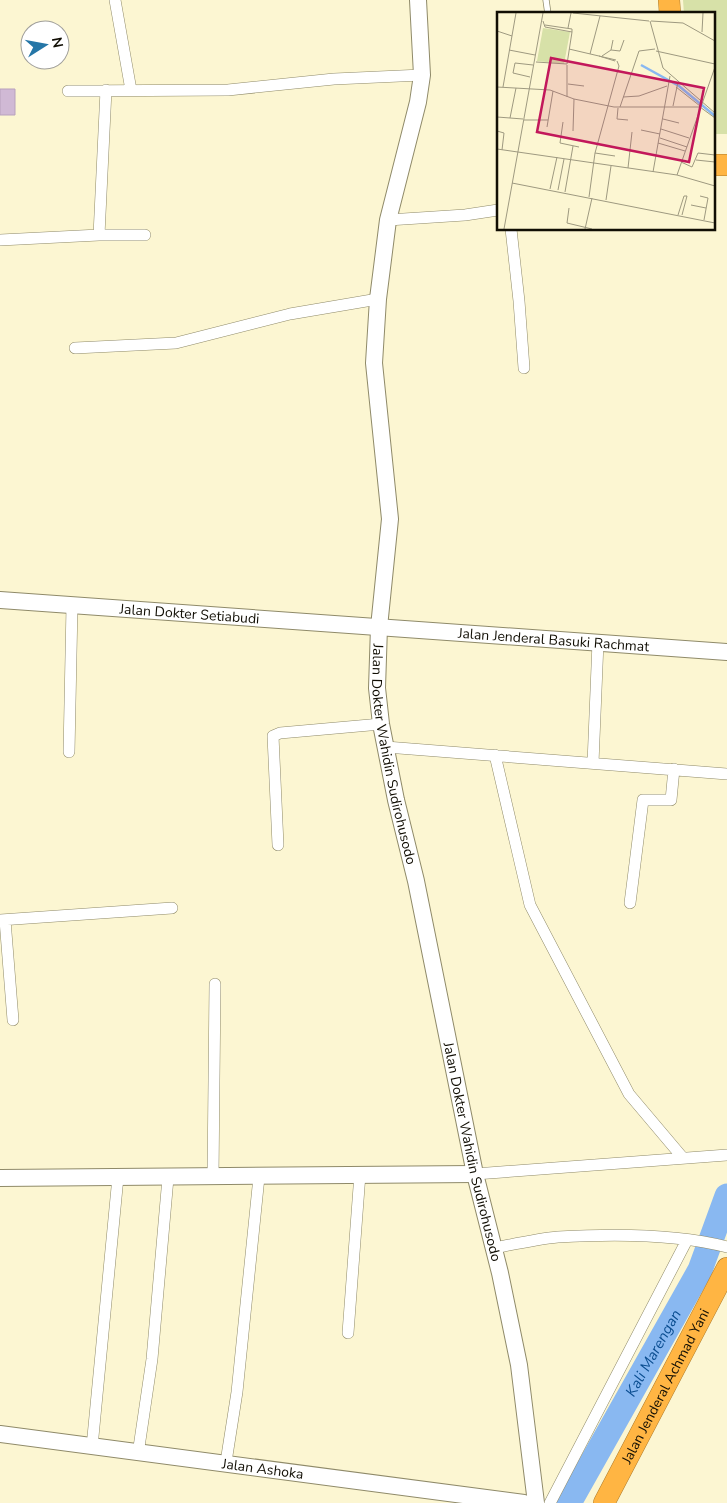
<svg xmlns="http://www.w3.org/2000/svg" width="727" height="1503" font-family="'Nunito Sans',sans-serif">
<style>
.green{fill:#d7e1a8}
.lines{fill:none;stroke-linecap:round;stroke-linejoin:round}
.river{stroke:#89b8f1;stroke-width:25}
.building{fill:#d0b9d5;stroke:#b8a1bd}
.lane-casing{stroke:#8f8a69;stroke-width:7}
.street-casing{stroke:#8f8a69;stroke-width:12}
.secondary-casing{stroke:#8f8a69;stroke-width:18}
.highway-casing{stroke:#ac7b2d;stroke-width:22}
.lane{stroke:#fff;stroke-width:5.5}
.street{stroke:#fff;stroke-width:11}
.secondary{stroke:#fff;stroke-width:16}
.highway{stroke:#ffb543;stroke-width:21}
.labels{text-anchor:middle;stroke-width:4.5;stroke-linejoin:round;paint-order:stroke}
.street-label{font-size:14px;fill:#110e04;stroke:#fff}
.water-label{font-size:15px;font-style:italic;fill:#0a4d90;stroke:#fff}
.inset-river{fill:none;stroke:#89b8f1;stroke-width:2.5}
.inset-road{fill:none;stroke:#9e9980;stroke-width:1}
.view{fill:#c2185b;fill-opacity:0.15;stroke:#c2185b;stroke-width:2.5}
.inset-edge{fill:none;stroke:#110e04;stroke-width:2.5}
</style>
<rect width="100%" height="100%" fill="#fcf6d2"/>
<path class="green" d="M 683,0 L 727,0 L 727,134 L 713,134 L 713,14 L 684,14 Z"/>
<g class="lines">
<path class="river" id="s1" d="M 569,1503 L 700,1270 L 727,1196"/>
</g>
<path class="building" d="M 0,89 L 15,89 L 15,115 L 0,115 Z"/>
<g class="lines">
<g class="lane-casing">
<path id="lane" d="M 546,0 L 548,14"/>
</g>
<g class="street-casing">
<path id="street" d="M 115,0 L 131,90
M 68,91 L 228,90 L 334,79 L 422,75
M 388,220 L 465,215 L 498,210
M 511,229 L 519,301 L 524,368
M 99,235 L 106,90
M 0,240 L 99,235 L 145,235
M 75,348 L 176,343 L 290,314 L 378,299
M 386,747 L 727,774
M 69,752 L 72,606
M 495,755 L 530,905 L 629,1094 L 683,1158
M 593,763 L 598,642
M 278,845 L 273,736 L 280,733 L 381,724
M 630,903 L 643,800 L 671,800 L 674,769
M 0,920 L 172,908
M 5,920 L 13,1020
M 475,1174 L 727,1155
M 213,1177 L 215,984
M 494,1248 C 515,1244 537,1239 558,1237 C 609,1234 678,1234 727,1247
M 348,1333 L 360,1174
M 92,1447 L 118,1177
M 138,1454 L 152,1359 L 168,1178
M 226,1462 L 237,1392 L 259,1177
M 550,1503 L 687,1240"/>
</g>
<g class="secondary-casing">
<g id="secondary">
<path id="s2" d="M 418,0 L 422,75 L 418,102 L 388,220 L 378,299 L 374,363 L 390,519 L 379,627 L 377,688 L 381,724 L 396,800 L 416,881 L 475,1174 L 500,1273 L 519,1365 L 536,1503"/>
<path id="s3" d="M 0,600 L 727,652"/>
<path d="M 0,1178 L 475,1174"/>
<path id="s4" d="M 0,1434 L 524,1503"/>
</g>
</g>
<g class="highway-casing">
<g id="highway">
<path d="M 669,0 L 670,14"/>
<path d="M 713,165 L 727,165"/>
<path id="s5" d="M 604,1503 L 727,1268"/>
</g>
</g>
<use href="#lane" class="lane"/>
<use href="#street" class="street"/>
<use href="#secondary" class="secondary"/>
<use href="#highway" class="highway"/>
</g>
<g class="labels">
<g class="street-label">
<text dy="5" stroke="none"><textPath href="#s3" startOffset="190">Jalan Dokter Setiabudi</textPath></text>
<text dy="5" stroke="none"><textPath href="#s3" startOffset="555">Jalan Jenderal Basuki Rachmat</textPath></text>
<text dy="5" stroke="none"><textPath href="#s2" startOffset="762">Jalan Dokter Wahidin Sudirohusodo</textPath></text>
<text dy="5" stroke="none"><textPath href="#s2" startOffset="1168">Jalan Dokter Wahidin Sudirohusodo</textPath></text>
<text dy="5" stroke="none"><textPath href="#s5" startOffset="132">Jalan Jenderal Achmad Yani</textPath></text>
<text dy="5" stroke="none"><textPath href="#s4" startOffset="265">Jalan Ashoka</textPath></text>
</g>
<g class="water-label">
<text dy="5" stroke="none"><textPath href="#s1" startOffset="172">Kali Marengan</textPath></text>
</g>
</g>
<g transform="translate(497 12)">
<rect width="218" height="218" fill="#fcf6d2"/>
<path d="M 46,16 L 73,20 L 67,52 L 40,49 Z" fill="#d7e1a8"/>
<path class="inset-river" d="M 144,53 L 182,74 L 218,104"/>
<path class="inset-road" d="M 76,1 L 152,9M 153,9 L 166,56 L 218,101M 154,9 L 186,11 L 218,29M 48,13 L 75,17 L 75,20M 71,16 L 74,1M 0,19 L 15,24M 205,20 L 206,1M 72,37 L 119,48M 12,38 L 38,43M 114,38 L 123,39 L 127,28M 159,39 L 218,52M 93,42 L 103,4M 102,44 L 118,49M 105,44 L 114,38 L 116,28M 39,50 L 70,52 L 75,20 L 48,15 L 46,9M 33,65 L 16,61 L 18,51 L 36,53M 71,72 L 87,74M 0,75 L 53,78 L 77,87 L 117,95 L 203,95 L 218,106M 6,75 L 19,1M 179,75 L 203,94M 70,85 L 70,53M 126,85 L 142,84 L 170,74M 176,94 L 181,70M 123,95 L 142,39 L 158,37M 121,96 L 120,107 L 131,108M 0,105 L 26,107M 13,106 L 19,76M 166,107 L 182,111M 27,108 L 51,108M 66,110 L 63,131 L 82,135M 50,115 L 56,79M 164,117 L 192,126M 144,118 L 163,122M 0,119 L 7,121 L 5,138M 76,119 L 77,87M 163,126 L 190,135M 161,131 L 188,139M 100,132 L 120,136M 0,137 L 180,163 L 218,55M 98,141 L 118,144M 199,148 L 218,150M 184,150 L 195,155 L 201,141 L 218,143M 131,156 L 135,120M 156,160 L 173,64M 180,163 L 218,174M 15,171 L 218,211M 53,177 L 60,145M 61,178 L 67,147M 68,180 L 76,134M 203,184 L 211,186 L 207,208M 92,185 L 98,141 L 122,54 L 120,49M 109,188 L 114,154M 194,193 L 209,196M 72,196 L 70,211 L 95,217M 181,203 L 187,184 L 190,184M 185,203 L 190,184M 7,217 L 46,1M 88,217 L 95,186"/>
<path class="view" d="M 54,46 L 207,76 L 192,150 L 40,120 Z"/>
<rect width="218" height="218" class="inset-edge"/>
</g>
<g transform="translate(45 45) rotate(79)"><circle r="24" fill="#ffffff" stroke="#a09f9b"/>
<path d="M0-4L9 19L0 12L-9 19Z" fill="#2576a7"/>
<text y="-8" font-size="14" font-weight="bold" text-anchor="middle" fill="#110e04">N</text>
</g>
</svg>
